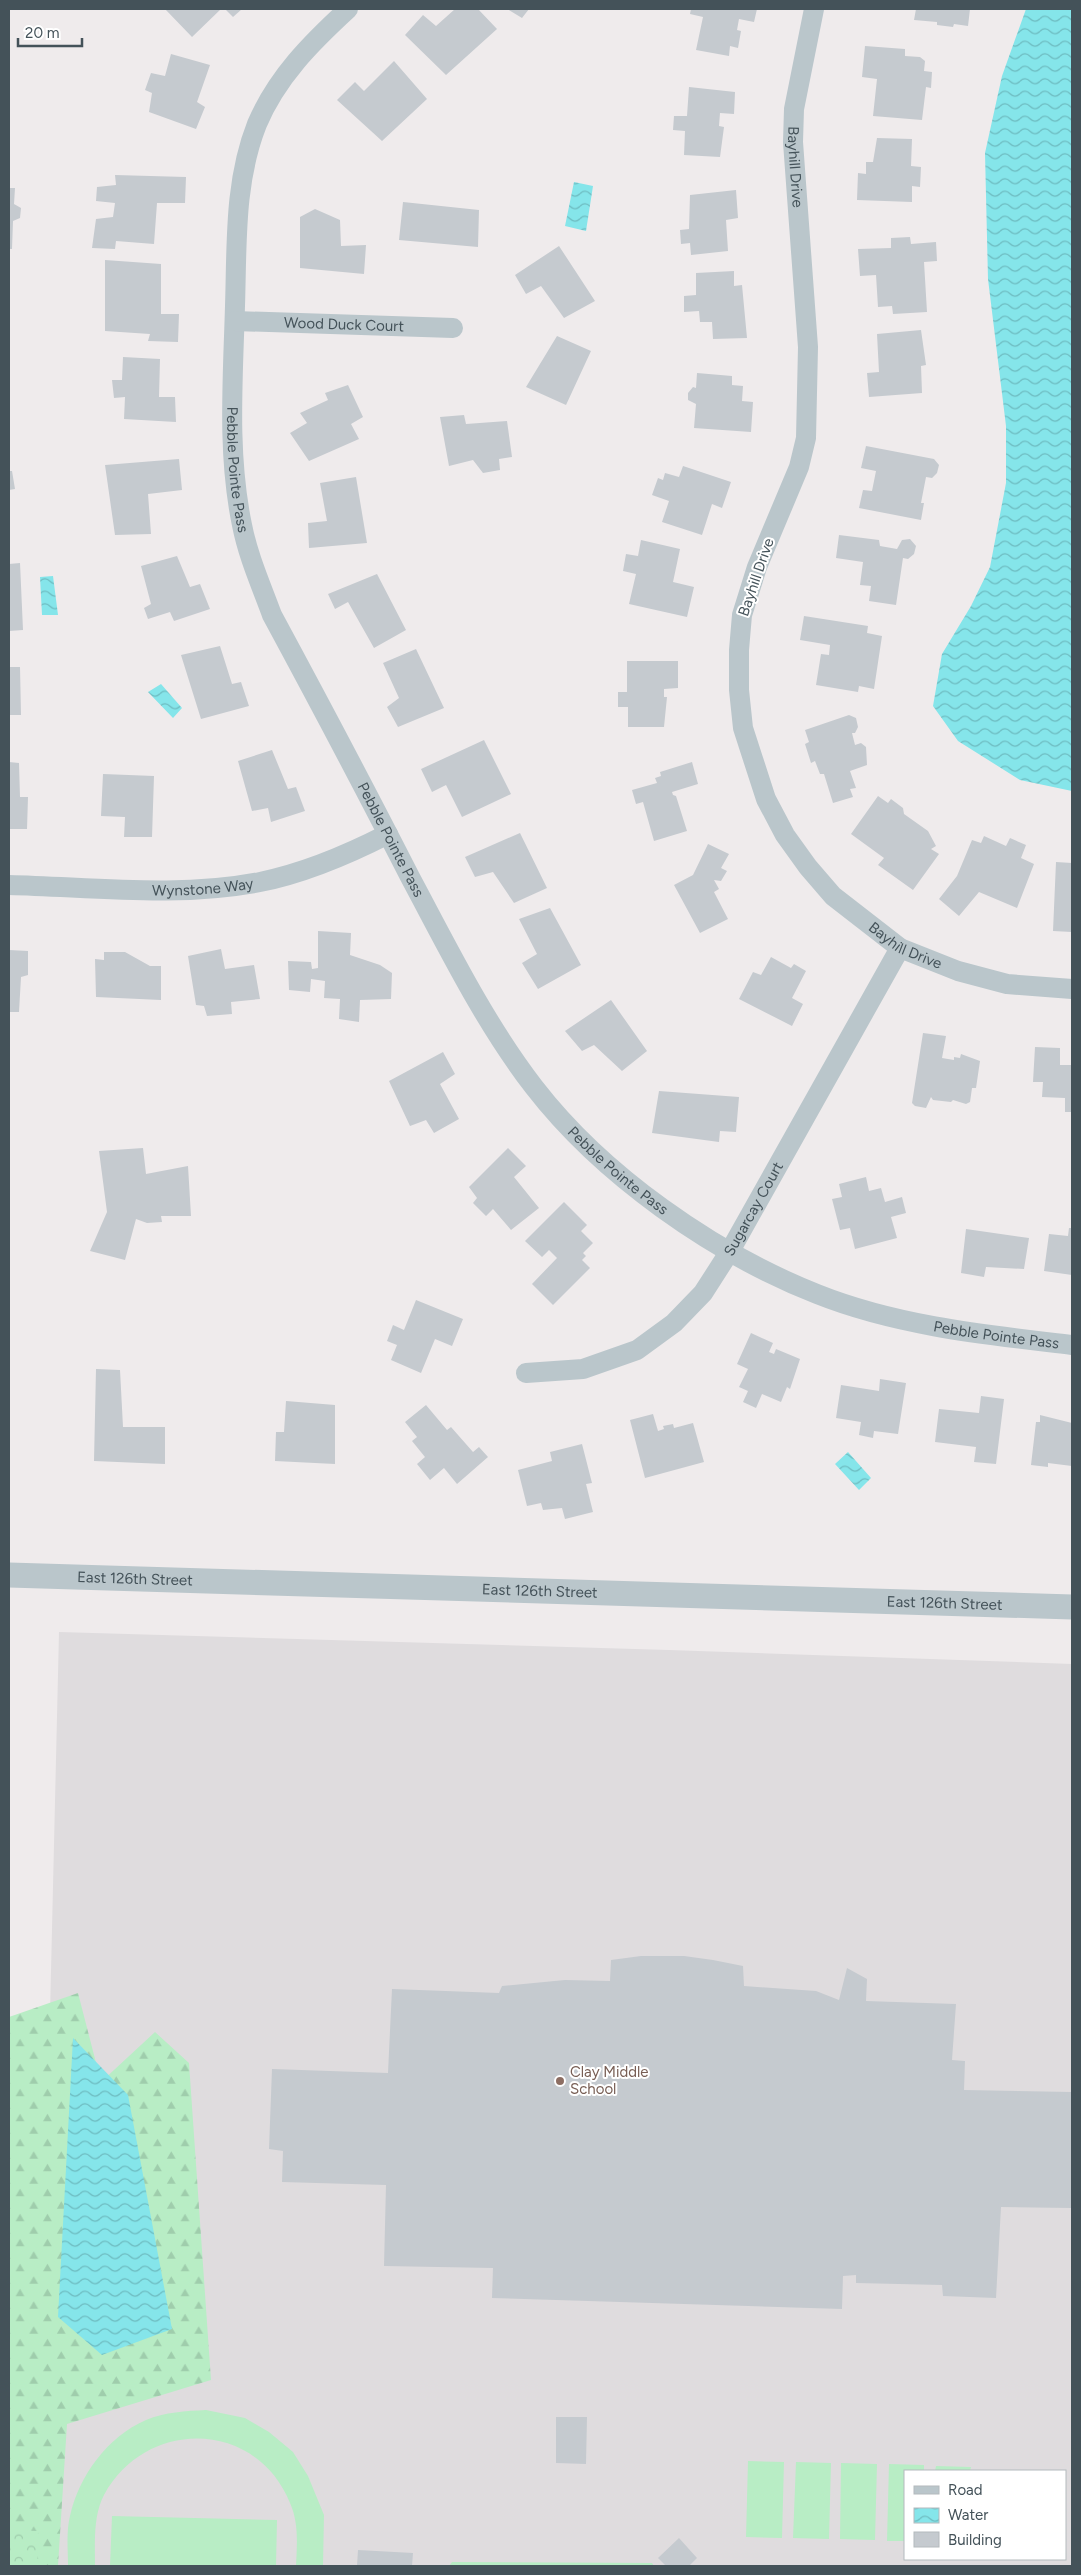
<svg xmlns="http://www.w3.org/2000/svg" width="1081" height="2575" font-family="Figtree,sans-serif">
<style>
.education{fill:#dfdcde;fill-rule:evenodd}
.forest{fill:url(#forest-firs)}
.park{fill:url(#park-crowns)}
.pitch{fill:#b8edc5}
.water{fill:url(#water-waves)}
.building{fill:#c5cacf}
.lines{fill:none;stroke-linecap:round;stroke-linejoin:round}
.minor{stroke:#bac6cb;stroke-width:20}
.tertiary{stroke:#bac6cb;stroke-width:25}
.education-dot{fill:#8d6e63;stroke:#fff;stroke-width:2}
.labels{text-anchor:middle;stroke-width:4;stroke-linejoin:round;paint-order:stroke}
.street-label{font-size:15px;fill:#445259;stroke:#fff}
.education-label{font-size:15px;fill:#785e54;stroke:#fff;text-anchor:start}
</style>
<defs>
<pattern id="forest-firs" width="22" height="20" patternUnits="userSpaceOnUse" patternTransform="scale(1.25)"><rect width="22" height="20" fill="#b8edc5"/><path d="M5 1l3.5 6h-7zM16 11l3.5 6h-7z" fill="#9fcdac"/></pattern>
<pattern id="park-crowns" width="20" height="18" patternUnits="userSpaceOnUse" patternTransform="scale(1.25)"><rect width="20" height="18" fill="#b8edc5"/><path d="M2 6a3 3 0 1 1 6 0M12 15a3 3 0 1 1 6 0" fill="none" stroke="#9fcdac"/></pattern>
<pattern id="water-waves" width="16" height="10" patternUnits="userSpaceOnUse" patternTransform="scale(1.25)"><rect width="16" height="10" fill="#85e5ea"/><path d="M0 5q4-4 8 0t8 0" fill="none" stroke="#6ebcc1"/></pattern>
</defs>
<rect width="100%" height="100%" fill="#efebec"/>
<path class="education" d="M 59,1632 L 669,1650 L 1072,1664 L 1072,2566 L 37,2566 ZM 905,2471 L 1065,2471 L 1065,2559 L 905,2559 Z"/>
<path class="forest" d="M 78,1993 L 101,2082 L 155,2032 L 189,2063 L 211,2380 L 67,2424 L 58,2566 L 9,2566 L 9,2017 Z"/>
<path class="park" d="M 9,2530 L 38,2531 L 37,2566 L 9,2566 Z"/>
<path class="pitch" d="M 206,2410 L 245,2418 L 269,2432 L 293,2452 L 308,2476 L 324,2515 L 323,2566 L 296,2566 C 297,2545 299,2523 290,2503 C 256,2419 146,2418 104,2495 C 93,2516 95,2543 95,2566 L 68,2566 C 68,2550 66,2532 70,2516 C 79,2476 107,2437 146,2420 C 165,2412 186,2411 206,2410 Z
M 748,2461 L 784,2462 L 782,2538 L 746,2537 Z
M 796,2462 L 831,2463 L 829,2539 L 793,2538 Z
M 841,2463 L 877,2464 L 875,2540 L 840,2539 Z
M 889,2464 L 924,2465 L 924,2471 L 905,2471 L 905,2541 L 887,2541 Z
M 936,2466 L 971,2467 L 970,2471 L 935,2471 Z
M 112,2516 L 277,2520 L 276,2566 L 110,2566 Z
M 452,2562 L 652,2563 L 654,2566 L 449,2566 Z"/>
<path class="water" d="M 1026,9 L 1072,9 L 1072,791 L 1020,780 L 958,741 L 933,706 L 942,654 L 971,606 L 990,567 L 1006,483 L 1006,426 L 988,279 L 985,153 L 1002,76 Z
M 574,182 L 593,186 L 586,231 L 565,226 Z
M 53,576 L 58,615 L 42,615 L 40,577 Z
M 161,684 L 182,708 L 173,718 L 148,692 Z
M 848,1452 L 871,1478 L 859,1490 L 835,1464 Z
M 73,2038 L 128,2095 L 172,2329 L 102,2355 L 58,2317 Z"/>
<path class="building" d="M 165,9 L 221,9 L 192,37 Z
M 225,9 L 242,9 L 233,17 Z
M 455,9 L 478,9 L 497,29 L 446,75 L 405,35 L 423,15 L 436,26 Z
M 507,9 L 529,9 L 522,18 Z
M 691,9 L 757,9 L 754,22 L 739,19 L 737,30 L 741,31 L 738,48 L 730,46 L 729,56 L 696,50 L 703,17 L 690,14 Z
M 916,9 L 970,9 L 968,26 L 954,24 L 953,27 L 937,25 L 937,22 L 914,20 Z
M 865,46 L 905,49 L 905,56 L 920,57 L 925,61 L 924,71 L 932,72 L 931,88 L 926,87 L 922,120 L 873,116 L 877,79 L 862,77 Z
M 171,54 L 210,65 L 197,102 L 205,107 L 196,129 L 149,112 L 152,93 L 145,90 L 151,73 L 165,76 Z
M 394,61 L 427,99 L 382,141 L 337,100 L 355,82 L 364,91 Z
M 689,87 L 735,92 L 734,114 L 720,113 L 719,126 L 724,127 L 720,157 L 684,155 L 685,131 L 673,130 L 674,116 L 687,116 Z
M 877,138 L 912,139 L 911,166 L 921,167 L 920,187 L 912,186 L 912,202 L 857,200 L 858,173 L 866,174 L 866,162 L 873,162 Z
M 115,175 L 186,177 L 185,203 L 157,203 L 154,244 L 116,241 L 115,249 L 92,248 L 96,219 L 113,217 L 115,203 L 96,201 L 97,187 L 116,185 Z
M 9,188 L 15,188 L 14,204 L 21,208 L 20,218 L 13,221 L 12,249 L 9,249 Z
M 736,190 L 738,218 L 726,220 L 728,251 L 691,255 L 690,243 L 681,244 L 680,230 L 689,229 L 690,195 Z
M 403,202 L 479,210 L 478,247 L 399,240 Z
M 315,209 L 340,220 L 341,246 L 366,245 L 364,274 L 300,268 L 300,217 Z
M 910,237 L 911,244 L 936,242 L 937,261 L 924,262 L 927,312 L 893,314 L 892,306 L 878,307 L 876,275 L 860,276 L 858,249 L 891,248 L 891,238 Z
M 559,246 L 595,301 L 564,318 L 541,286 L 526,294 L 515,275 Z
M 105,260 L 161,264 L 161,314 L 179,314 L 178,342 L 148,341 L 150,334 L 105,331 Z
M 734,271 L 734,286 L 742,285 L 747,338 L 713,339 L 712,322 L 700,322 L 699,311 L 684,312 L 684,296 L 696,295 L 696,273 Z
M 921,330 L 926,365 L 921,366 L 922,393 L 869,397 L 867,373 L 879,372 L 877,334 Z
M 557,336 L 591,351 L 566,405 L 526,387 Z
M 123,357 L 160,359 L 159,397 L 175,397 L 176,422 L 124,419 L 125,397 L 114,398 L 112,380 L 122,380 Z
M 697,373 L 732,376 L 732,385 L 743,386 L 742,401 L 753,402 L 751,432 L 694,428 L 696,404 L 688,400 L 688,393 L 693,387 L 696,388 Z
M 348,385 L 363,417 L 351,424 L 359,439 L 309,461 L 290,433 L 307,423 L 300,413 L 328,400 L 325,393 Z
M 464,415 L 466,424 L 507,421 L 512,457 L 499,459 L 500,470 L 483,473 L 473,460 L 449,466 L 440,417 Z
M 866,446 L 934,459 L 939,465 L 937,473 L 932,478 L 926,477 L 921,503 L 924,503 L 921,520 L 859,508 L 863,490 L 872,491 L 876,471 L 861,468 Z
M 179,459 L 182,490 L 148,494 L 151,534 L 115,535 L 105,465 Z
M 683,466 L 731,482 L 722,508 L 712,504 L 702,535 L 662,522 L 669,501 L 652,495 L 658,478 L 663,480 L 665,473 L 679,477 Z
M 9,471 L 12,471 L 15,489 L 9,490 Z
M 356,477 L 367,543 L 309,548 L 308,523 L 327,521 L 320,483 Z
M 839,535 L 879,540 L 880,546 L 897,549 L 902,540 L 910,539 L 916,546 L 914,554 L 908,559 L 903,558 L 896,605 L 869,601 L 871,586 L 860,585 L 863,562 L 836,558 Z
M 641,540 L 680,549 L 673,582 L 694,587 L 687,617 L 629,604 L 636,574 L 623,571 L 626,554 L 638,556 Z
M 177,556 L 190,587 L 200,584 L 210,609 L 174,621 L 170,612 L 148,619 L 144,608 L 151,604 L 141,566 Z
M 20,563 L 23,630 L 9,631 L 9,564 Z
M 377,574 L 406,630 L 374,648 L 348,602 L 335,609 L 328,594 Z
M 804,616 L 868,626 L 867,633 L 882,636 L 874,689 L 859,686 L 858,692 L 816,685 L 821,654 L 829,655 L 830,645 L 800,640 Z
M 220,646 L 232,684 L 241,682 L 249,706 L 201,719 L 181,655 Z
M 416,649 L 444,708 L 398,727 L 387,707 L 399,698 L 383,663 Z
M 627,661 L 678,661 L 678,688 L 664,689 L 664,697 L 667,697 L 664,727 L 628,727 L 628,707 L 618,707 L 618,692 L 627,692 Z
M 9,667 L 20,667 L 21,715 L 9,715 Z
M 849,715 L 856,718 L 858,727 L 855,733 L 852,733 L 855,745 L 861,743 L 866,747 L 867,765 L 850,771 L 856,788 L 850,789 L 853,797 L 833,803 L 824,774 L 820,774 L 815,761 L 811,763 L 805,744 L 809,742 L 805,730 Z
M 484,740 L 511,794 L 462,817 L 446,785 L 432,792 L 421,769 Z
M 272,750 L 288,789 L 296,787 L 305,811 L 271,822 L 268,808 L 252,811 L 238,761 Z
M 9,762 L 19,763 L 20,797 L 28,797 L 27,829 L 9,829 Z
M 692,762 L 698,784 L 672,792 L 673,795 L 676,796 L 687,831 L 654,841 L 643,802 L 636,804 L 632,790 L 657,783 L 655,778 L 661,776 L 660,772 Z
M 103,774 L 154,776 L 152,837 L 124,837 L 125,817 L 101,816 Z
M 878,796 L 888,803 L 891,799 L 903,808 L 904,814 L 928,831 L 936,846 L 931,849 L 939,854 L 913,890 L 878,865 L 884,858 L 851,834 Z
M 520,833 L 547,888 L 514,903 L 493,872 L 475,877 L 465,857 Z
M 984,836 L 1006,846 L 1010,838 L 1026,845 L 1021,858 L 1034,864 L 1017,908 L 979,892 L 959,916 L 939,899 L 957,876 L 972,840 L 981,843 Z
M 708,844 L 729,854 L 721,868 L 727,871 L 721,881 L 714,880 L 719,889 L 714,892 L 728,919 L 700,933 L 674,885 L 693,875 Z
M 1056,862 L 1072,863 L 1072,932 L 1053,931 Z
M 550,908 L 581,965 L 538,989 L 522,963 L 537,954 L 519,919 Z
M 318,931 L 351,933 L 350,955 L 380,965 L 392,973 L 391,999 L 360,1000 L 359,1022 L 339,1019 L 340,999 L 324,998 L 325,981 L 311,979 L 310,992 L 289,990 L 288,961 L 311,962 L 312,969 L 318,968 Z
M 221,949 L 225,969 L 254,965 L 260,999 L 231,1002 L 232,1014 L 207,1016 L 204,1006 L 196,1005 L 188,956 Z
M 9,950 L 28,951 L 28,975 L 21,977 L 19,1012 L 9,1012 Z
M 104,952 L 125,952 L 150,966 L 161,966 L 161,1000 L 96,997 L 95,959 L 104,960 Z
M 771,957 L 791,968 L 794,964 L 806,971 L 792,998 L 803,1004 L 792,1026 L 739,999 L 753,972 L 761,975 Z
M 611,1000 L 647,1051 L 622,1071 L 594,1045 L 582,1051 L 565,1031 Z
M 923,1033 L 946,1036 L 942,1058 L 954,1060 L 954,1057 L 960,1058 L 961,1054 L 980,1061 L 976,1088 L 972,1088 L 970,1102 L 966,1104 L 953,1100 L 951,1102 L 933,1100 L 931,1097 L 926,1108 L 915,1106 L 912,1103 Z
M 1035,1047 L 1060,1048 L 1060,1065 L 1072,1065 L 1072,1112 L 1065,1112 L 1065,1098 L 1042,1097 L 1043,1082 L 1033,1082 Z
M 443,1052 L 455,1074 L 440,1084 L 459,1119 L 434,1133 L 426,1120 L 410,1126 L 389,1081 Z
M 659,1091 L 739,1097 L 736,1132 L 720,1131 L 719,1142 L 652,1133 Z
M 143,1148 L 146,1174 L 188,1166 L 191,1216 L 161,1216 L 162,1222 L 147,1223 L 136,1219 L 125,1260 L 90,1251 L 107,1212 L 99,1151 Z
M 508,1148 L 526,1166 L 514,1177 L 539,1208 L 511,1230 L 493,1209 L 486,1216 L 473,1203 L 477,1198 L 469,1187 Z
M 866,1177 L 869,1191 L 881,1188 L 885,1202 L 902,1197 L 906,1213 L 891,1217 L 897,1238 L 855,1249 L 850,1228 L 840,1230 L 832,1199 L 842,1197 L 839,1184 Z
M 564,1202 L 587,1225 L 581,1231 L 593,1243 L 583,1253 L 586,1256 L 582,1260 L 590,1268 L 553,1305 L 532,1284 L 557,1258 L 549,1250 L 542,1257 L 525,1241 Z
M 1069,1228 L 1072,1228 L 1072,1275 L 1044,1271 L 1049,1234 L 1068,1236 Z
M 966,1229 L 1029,1238 L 1024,1269 L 986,1267 L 984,1277 L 961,1273 Z
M 416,1300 L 463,1319 L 452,1346 L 435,1339 L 421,1373 L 391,1360 L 397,1345 L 387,1341 L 393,1325 L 404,1330 Z
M 751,1333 L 773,1343 L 769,1352 L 774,1354 L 776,1349 L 800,1359 L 790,1389 L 787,1387 L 781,1402 L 762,1394 L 756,1408 L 743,1402 L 748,1391 L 739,1387 L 748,1369 L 737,1364 Z
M 96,1369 L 120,1370 L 123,1427 L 165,1427 L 165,1464 L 94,1461 Z
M 880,1379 L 906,1383 L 898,1434 L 874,1431 L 873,1438 L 859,1435 L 861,1422 L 836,1418 L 841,1385 L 879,1391 Z
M 981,1396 L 1004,1399 L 996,1464 L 974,1462 L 976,1447 L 935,1442 L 939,1409 L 979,1413 Z
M 286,1401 L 335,1405 L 335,1464 L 275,1461 L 276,1432 L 284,1432 Z
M 426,1405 L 447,1430 L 451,1427 L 473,1452 L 479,1447 L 488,1457 L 457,1484 L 444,1468 L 430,1480 L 417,1464 L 425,1457 L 412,1441 L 417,1437 L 405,1422 Z
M 653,1414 L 658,1431 L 664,1429 L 663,1426 L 673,1424 L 674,1428 L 693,1423 L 704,1462 L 645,1478 L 630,1420 Z
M 1040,1415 L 1072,1423 L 1072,1466 L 1048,1463 L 1048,1467 L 1031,1465 L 1036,1422 L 1040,1422 Z
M 582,1444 L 592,1483 L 586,1484 L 593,1512 L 565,1519 L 562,1508 L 543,1510 L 541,1503 L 527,1506 L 518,1470 L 552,1461 L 550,1452 Z
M 641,1956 L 684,1956 L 713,1960 L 743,1966 L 744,1986 L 816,1991 L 839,2000 L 847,1968 L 867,1979 L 866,2001 L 956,2004 L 952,2060 L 965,2061 L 964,2090 L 1072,2092 L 1072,2208 L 1001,2207 L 996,2298 L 943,2296 L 942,2285 L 856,2283 L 856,2275 L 843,2276 L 842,2309 L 492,2298 L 493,2268 L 384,2266 L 386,2185 L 282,2182 L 283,2151 L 269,2149 L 272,2069 L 388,2073 L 392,1989 L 499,1993 L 502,1986 L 565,1980 L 610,1981 L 611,1960 Z
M 556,2417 L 587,2417 L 586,2464 L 556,2463 Z
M 679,2538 L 697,2558 L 689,2566 L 666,2566 L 658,2558 Z
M 358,2550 L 413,2553 L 412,2566 L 357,2566 Z"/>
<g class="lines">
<g class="minor">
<path id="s1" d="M 348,9 C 311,43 277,77 257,124 C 234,182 237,244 235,306 C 233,379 227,453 242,525 C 248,556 261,585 272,615 C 319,702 365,789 410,877 C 448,948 484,1022 534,1087 C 602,1175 713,1253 817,1294 C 897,1326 987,1335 1072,1345"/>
<path id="s2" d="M 814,9 L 794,109 L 793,142 L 808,347 L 806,438 L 799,467 L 757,567 L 742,615 L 739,650 L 739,690 L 743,728 L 766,799 L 785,835 L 808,867 L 833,896 L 900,948 L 958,971 L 1007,984 L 1072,989"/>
<path id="s3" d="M 235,321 L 453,328"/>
<path id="s4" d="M 9,885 C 92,887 178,898 260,882 C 305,873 347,855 388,834"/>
<path id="s5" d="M 526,1373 L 583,1369 L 637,1350 L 674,1323 L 703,1293 L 730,1251 L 900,948"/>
</g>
<path class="tertiary" id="s6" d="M 9,1575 L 1072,1607"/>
</g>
<circle class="education-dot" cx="560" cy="2081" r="5"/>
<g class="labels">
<g class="street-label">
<text dy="5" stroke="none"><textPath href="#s2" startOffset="160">Bayhill Drive</textPath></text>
<text dy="5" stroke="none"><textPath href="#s3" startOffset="109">Wood Duck Court</textPath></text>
<text dy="5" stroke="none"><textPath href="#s1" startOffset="496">Pebble Pointe Pass</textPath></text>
<text transform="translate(756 577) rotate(-71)" y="5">Bayhill Drive</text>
<text dy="5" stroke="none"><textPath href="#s1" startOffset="901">Pebble Pointe Pass</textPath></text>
<text dy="5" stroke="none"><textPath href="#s4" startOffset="194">Wynstone Way</textPath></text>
<text dy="5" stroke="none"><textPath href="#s2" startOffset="1015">Bayhill Drive</textPath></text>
<text dy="5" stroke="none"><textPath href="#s1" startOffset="1306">Pebble Pointe Pass</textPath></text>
<text dy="5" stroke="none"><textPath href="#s5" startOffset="300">Sugarcay Court</textPath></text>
<text dy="5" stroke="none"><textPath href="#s1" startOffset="1726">Pebble Pointe Pass</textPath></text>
<text dy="5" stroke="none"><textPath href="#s6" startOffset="126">East 126th Street</textPath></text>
<text dy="5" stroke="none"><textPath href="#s6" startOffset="531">East 126th Street</textPath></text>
<text dy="5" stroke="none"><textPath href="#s6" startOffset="936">East 126th Street</textPath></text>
</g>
<g class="education-label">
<text x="570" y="2077">Clay Middle<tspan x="570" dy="17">School</tspan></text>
</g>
</g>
<rect width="1081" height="2575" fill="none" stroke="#445259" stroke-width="20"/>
<rect x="904" y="2470" width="162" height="90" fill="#ffffff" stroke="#b4babd"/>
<rect x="914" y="2486" width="25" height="8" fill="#bac6cb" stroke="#b4babd"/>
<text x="948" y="2495" font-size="15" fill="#445259">Road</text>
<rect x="914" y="2508" width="25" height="15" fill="url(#water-waves)" stroke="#b4babd"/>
<text x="948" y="2520" font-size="15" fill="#445259">Water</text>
<rect x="914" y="2532" width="25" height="15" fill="#c5cacf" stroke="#b4babd"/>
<text x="948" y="2545" font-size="15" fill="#445259">Building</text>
<path d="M18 38v8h64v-8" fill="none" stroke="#445259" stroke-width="2.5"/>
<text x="25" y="38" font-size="15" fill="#445259" stroke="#ffffff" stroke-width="4" paint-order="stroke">20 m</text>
</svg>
